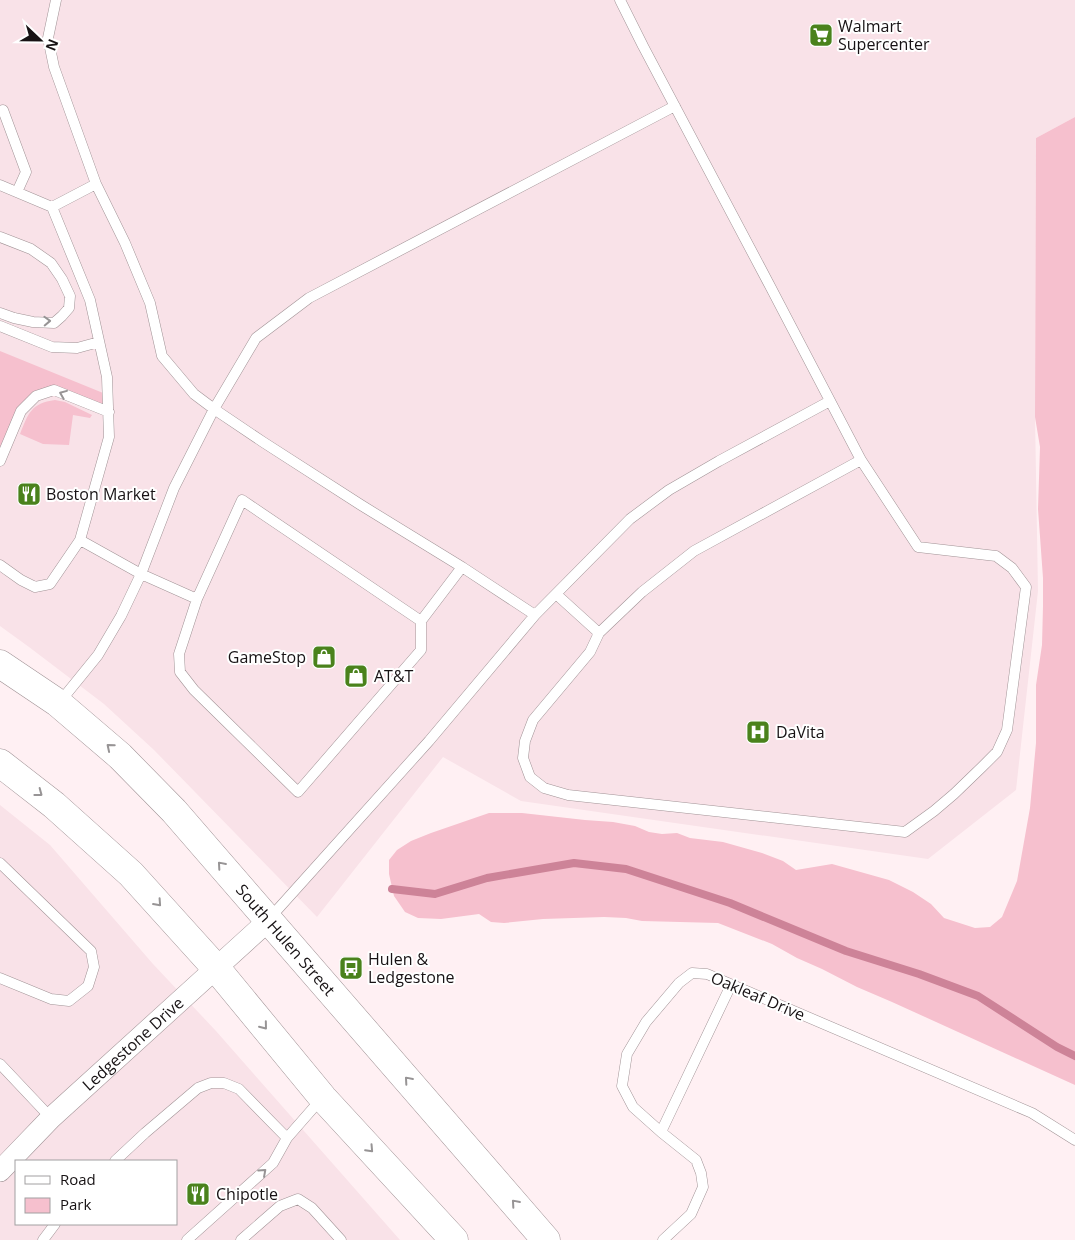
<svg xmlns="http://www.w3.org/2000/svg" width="1075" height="1240" font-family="'Open Sans',sans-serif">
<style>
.built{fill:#f9e2e8;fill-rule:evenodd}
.green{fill:#f6c0ce}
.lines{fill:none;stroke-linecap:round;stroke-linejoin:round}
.stream{stroke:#cd8398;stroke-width:8}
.lane-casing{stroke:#a19396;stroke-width:11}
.street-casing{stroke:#a19396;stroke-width:22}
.secondary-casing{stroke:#a19396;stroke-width:29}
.lane{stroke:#fff;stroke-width:10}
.street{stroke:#fff;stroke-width:21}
.secondary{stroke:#fff;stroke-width:28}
.oneway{stroke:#979495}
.labels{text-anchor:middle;stroke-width:4;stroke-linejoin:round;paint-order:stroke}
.poi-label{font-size:16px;fill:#171214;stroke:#fff;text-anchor:start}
.street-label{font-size:16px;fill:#171214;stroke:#fff}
</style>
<rect width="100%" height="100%" fill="#fff0f3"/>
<path class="built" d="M 0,0 L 1075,0 L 1075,117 L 1036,138 L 1035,417 L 1038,591 L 1016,790 L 928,859 L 521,801 L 443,757 L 317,917 L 154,750 L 104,704 L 29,647 L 0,626 Z
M 0,805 L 50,845 L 153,964 L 216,1031 L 400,1240 L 0,1240 ZM 16,1161 L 176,1161 L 176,1224 L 16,1224 Z"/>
<path class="green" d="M 1075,117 L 1075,1085 L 892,1002 L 857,987 L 822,969 L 797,958 L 772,944 L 718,923 L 642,921 L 626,918 L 604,917 L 543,919 L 504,923 L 491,922 L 479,914 L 441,919 L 418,918 L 405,912 L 394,896 L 389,874 L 389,860 L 397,850 L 411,841 L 431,833 L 489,813 L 522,813 L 585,820 L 613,822 L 635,826 L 649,832 L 662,834 L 677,833 L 690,838 L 723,842 L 762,853 L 783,861 L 796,870 L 832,864 L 889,880 L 913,892 L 931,904 L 944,918 L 975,928 L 990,927 L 1002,917 L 1017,881 L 1030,808 L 1036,743 L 1036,685 L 1042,645 L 1043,606 L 1043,578 L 1038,509 L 1040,447 L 1035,417 L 1036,138 Z
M 0,351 L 108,395 L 109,412 L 54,390 L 21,411 L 0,460 Z
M 55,400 L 65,402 L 92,415 L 90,418 L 73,415 L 69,445 L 43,444 L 20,434 C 28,414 31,403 55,400 Z"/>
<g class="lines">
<path class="stream" d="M 392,889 L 435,894 L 487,878 L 574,863 L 626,869 L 730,903 L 846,951 L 919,974 L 978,996 L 1057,1047 L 1075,1056"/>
<g class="lane-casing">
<path id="lane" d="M 56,0 L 48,38 L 54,67 L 96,184 L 125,243 L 150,303 L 162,356 L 194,394 L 214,409 L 263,442 L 361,505 L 462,567 L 535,615
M 620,0 L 643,46 L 770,286 L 861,460
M 3,110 L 26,172 L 17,192
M 0,185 L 52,207 L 90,300 L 107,377 L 109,437 L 80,540 L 50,584 L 35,587 L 21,580 L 0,565
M 52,207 L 96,184
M 0,237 L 31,249 L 51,263 L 62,279 L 70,296 L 69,308 L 62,316 L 54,323 L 33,322 L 14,318 L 0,313
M 0,326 L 52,347 L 77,348 L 99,342
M 0,461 L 21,411 L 36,396 L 54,390 L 109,412
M 80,540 L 141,574 L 197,599
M 556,594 L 599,633 L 590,652 L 533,720 L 525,741 L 523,758 L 530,777 L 544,788 L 568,795 L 905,832 L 934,811 L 954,794 L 982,767 L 997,752 L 1007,730 L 1026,587 L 1012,568 L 996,556 L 918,547 L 861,460 L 694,551 L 642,592 L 599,633
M 421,621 L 242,500 L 197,599 L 179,654 L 180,672 L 194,690 L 298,792 L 421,650 L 421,621 L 462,567
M 59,703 L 98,655 L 121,616 L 141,574 L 174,488 L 214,409 L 256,338 L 309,298 L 675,106
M 0,863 L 91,951 L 94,967 L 88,986 L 69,1001 L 51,999 L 0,978
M 269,919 L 429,741 L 535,615 L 630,519 L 669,490 L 719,461 L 830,401
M 0,1064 L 51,1118
M 661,1132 L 731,985
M 115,1161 L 145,1133 L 198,1088 L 211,1083 L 224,1083 L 239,1089 L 287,1138
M 43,1240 L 55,1224
M 187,1240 L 273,1163 L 287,1138 L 322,1098
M 241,1240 L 280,1206 L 298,1199 L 312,1208 L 341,1240
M 663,1240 L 691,1214 L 703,1187 L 701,1173 L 696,1160 L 661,1132 L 633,1107 L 622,1086 L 627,1054 L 646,1022 L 679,983 L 692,973 L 707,974 L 1032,1113 L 1075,1140"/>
</g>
<g class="street-casing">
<g id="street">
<path id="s1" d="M 0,1171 L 51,1118 L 269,920"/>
</g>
</g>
<g class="secondary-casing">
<g id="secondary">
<path id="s2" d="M 0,664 L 58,703 L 120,756 L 174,811 L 546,1240"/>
<path d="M 0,763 L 54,805 L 131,874 L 216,968 L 323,1098 L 454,1240"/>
</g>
</g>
<use href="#lane" class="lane"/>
<use href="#street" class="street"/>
<use href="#secondary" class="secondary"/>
</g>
<defs><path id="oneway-chevron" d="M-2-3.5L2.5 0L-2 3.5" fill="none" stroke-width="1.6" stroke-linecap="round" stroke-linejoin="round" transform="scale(1.25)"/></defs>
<g class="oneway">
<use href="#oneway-chevron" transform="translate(47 321) rotate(-2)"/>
<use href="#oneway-chevron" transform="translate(63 394) rotate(-158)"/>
<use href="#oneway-chevron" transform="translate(110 747) rotate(-140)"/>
<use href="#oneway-chevron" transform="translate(39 793) rotate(37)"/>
<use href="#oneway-chevron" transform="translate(221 865) rotate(-131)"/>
<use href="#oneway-chevron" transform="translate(158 903) rotate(48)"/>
<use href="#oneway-chevron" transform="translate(264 1026) rotate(51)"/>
<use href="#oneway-chevron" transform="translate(408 1080) rotate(-131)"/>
<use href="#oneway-chevron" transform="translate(370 1149) rotate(47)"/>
<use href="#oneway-chevron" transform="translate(263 1172) rotate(-42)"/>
<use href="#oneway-chevron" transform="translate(515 1203) rotate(-131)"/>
</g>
<defs>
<g id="supermarket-square" transform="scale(1.25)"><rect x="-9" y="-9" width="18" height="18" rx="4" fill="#4a821c" stroke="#fff"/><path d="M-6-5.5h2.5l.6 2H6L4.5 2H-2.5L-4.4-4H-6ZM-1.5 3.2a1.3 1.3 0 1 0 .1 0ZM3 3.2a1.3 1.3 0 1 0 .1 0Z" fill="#fff"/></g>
<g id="restaurant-square" transform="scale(1.25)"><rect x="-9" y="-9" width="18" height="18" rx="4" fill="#4a821c" stroke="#fff"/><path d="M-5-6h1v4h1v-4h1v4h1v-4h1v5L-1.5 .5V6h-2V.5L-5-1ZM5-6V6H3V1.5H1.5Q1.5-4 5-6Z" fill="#fff"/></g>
<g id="shop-square" transform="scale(1.25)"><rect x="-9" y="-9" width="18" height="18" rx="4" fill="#4a821c" stroke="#fff"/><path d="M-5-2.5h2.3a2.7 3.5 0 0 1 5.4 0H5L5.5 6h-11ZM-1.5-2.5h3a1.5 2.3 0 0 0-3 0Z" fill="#fff"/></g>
<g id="hospital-square" transform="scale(1.25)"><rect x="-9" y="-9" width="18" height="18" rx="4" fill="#4a821c" stroke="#fff"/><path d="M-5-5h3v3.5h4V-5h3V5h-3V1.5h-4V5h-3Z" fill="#fff"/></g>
<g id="bus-square" transform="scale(1.25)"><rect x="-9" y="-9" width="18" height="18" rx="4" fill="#4a821c" stroke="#fff"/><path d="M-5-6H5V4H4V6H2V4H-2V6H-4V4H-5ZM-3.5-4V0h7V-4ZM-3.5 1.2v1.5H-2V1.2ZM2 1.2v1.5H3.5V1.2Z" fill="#fff"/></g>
</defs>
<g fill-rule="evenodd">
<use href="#supermarket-square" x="821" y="35"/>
<use href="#restaurant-square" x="29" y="494"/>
<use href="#shop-square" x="324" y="657"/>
<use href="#shop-square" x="356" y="676"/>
<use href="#hospital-square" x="758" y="732"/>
<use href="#bus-square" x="351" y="968"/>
<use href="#restaurant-square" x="198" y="1194"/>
</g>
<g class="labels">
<g class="poi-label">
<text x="838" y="32">Walmart<tspan x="838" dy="18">Supercenter</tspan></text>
<text x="46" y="500">Boston Market</text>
<text x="306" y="663" text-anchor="end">GameStop</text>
<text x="374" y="682">AT&amp;T</text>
<text x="776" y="738">DaVita</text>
<text x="368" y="965">Hulen &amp;<tspan x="368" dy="18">Ledgestone</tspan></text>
<text x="216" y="1200">Chipotle</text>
</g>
<g class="street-label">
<text dy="6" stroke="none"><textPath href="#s2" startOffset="399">South Hulen Street</textPath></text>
<text transform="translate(758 996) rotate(23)" y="6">Oakleaf Drive</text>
<text dy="6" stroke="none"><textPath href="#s1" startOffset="184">Ledgestone Drive</textPath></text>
</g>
</g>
<rect x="15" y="1160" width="162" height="65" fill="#ffffff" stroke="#a2a0a1"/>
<rect x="25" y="1176" width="25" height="8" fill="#ffffff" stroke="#a2a0a1"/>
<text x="60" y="1185" font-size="15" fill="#171214">Road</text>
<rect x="25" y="1198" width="25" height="15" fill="#f6c0ce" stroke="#a2a0a1"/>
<text x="60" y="1210" font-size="15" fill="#171214">Park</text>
<g transform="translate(40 40) rotate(112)" stroke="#ffffff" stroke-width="4" paint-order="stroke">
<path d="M0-4L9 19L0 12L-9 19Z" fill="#171214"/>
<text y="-8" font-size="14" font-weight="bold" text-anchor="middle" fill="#171214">N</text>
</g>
</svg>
